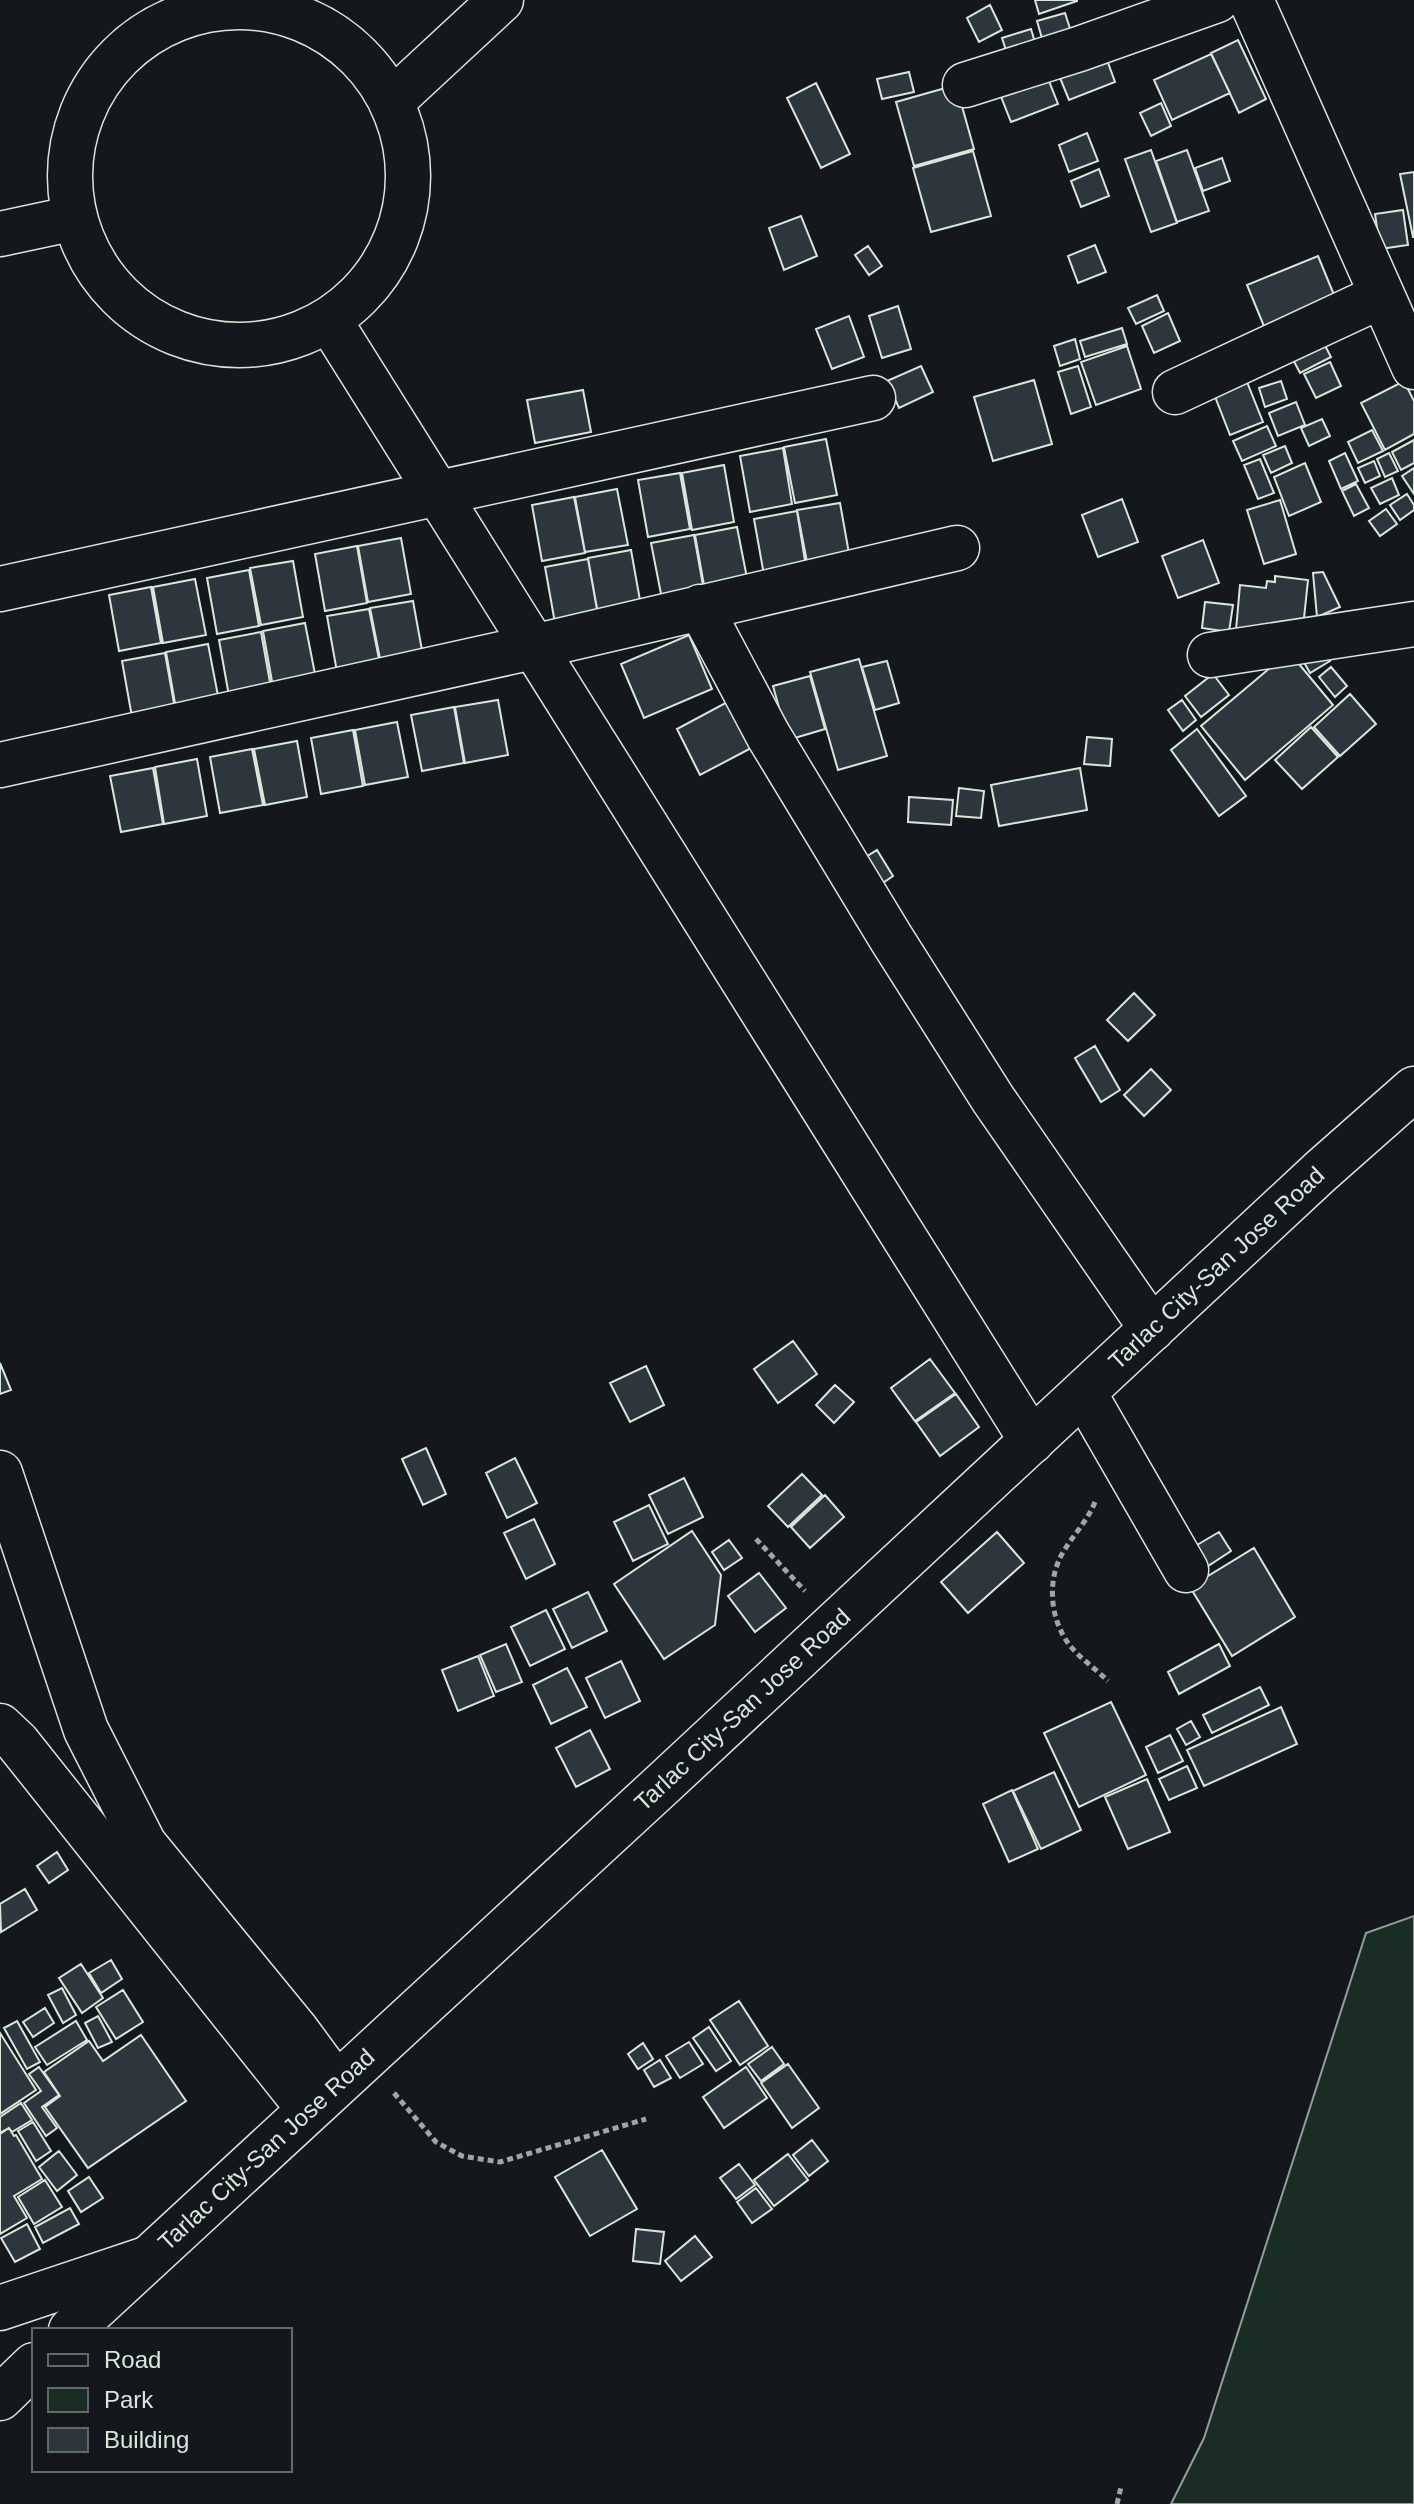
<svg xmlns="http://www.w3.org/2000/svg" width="1414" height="2504" font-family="Helvetica,sans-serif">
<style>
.green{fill:#1a2d24;stroke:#939e99;stroke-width:2}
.building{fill:#2c363c;stroke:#d8e6dc;stroke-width:2}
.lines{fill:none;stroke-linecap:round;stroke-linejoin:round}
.minor-casing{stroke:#d8e6dc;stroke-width:47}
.major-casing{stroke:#d8e6dc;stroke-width:47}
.path{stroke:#9da8a2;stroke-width:5;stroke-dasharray:6 4;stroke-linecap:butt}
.minor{stroke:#14181c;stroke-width:44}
.major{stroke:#14181c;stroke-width:44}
.labels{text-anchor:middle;stroke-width:6;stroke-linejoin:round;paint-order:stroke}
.street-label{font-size:24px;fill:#d8e6dc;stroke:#14181c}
</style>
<rect width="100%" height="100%" fill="#14181c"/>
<path class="green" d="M 1414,1916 L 1414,2504 L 1171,2504 L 1204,2438 L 1366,1933 Z"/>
<path class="building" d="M 1035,0 L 1077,0 L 1077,1 L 1039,14 Z
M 990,5 L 1002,30 L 979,42 L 967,18 Z
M 1065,13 L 1074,41 L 1045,49 L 1037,21 Z
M 1031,29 L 1039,56 L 1011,66 L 1002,38 Z
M 1238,40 L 1266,99 L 1239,113 L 1211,53 Z
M 1103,49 L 1115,82 L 1069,100 L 1056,68 Z
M 1211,54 L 1230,93 L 1172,120 L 1154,80 Z
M 1045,71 L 1058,104 L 1011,122 L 998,89 Z
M 909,72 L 914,92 L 882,99 L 877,79 Z
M 816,83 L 850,154 L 821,168 L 787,98 Z
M 956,85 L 974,149 L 914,166 L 896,102 Z
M 1161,103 L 1171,126 L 1151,136 L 1140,113 Z
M 1087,133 L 1098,161 L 1069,172 L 1059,145 Z
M 1151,150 L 1177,223 L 1151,232 L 1125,159 Z
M 1187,150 L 1209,211 L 1177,222 L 1156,161 Z
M 973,151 L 991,216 L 931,232 L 913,168 Z
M 1222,158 L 1230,181 L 1203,191 L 1195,168 Z
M 1099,169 L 1109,196 L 1081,207 L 1071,181 Z
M 1414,172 L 1414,237 L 1413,237 L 1400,174 Z
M 1403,210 L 1408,245 L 1380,249 L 1375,214 Z
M 801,216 L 817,256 L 784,270 L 769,228 Z
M 1095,245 L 1106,272 L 1078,283 L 1068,256 Z
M 868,246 L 882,266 L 869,275 L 855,255 Z
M 1318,256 L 1339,307 L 1268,336 L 1247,285 Z
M 1157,295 L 1164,311 L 1136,324 L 1128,308 Z
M 898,306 L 911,349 L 882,358 L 869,316 Z
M 1168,313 L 1180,341 L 1154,353 L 1142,326 Z
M 849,316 L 864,357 L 832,369 L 816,329 Z
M 1122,328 L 1127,344 L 1085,357 L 1080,341 Z
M 1320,336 L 1331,357 L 1300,373 L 1289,352 Z
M 1075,339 L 1080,359 L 1060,366 L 1054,346 Z
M 1127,346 L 1141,389 L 1096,405 L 1081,362 Z
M 1330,362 L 1341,386 L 1316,398 L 1304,374 Z
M 921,366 L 933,392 L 899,408 L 887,381 Z
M 1078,366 L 1091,407 L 1071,414 L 1058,372 Z
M 1034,380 L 1052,444 L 993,461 L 974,397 Z
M 1281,381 L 1287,399 L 1265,407 L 1259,388 Z
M 1404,381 L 1414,401 L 1414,434 L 1385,450 L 1361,403 Z
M 1247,382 L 1263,422 L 1230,435 L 1214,394 Z
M 583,390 L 591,432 L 535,443 L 527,400 Z
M 1296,402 L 1305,425 L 1278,436 L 1269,413 Z
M 1322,419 L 1330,436 L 1309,446 L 1301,428 Z
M 1267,426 L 1276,446 L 1242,461 L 1233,441 Z
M 1372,430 L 1383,451 L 1358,463 L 1348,442 Z
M 826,439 L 837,495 L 795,503 L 784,447 Z
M 1414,440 L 1414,463 L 1401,470 L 1392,452 Z
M 1285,446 L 1292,463 L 1271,473 L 1263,455 Z
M 783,448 L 792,504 L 750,512 L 740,456 Z
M 1345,453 L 1358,481 L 1341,489 L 1329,461 Z
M 1389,453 L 1398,471 L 1385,477 L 1377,459 Z
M 1260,459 L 1274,493 L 1258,499 L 1244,465 Z
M 1374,461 L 1380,476 L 1365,483 L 1358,468 Z
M 1305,463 L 1321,502 L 1289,516 L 1274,477 Z
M 724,465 L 734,522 L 692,530 L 682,473 Z
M 1414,468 L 1414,494 L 1402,476 Z
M 680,473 L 690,529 L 648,537 L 638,480 Z
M 1392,478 L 1399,495 L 1380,504 L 1371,488 Z
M 1356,484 L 1369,508 L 1354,516 L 1342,491 Z
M 617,489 L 628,545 L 585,552 L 575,497 Z
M 1407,494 L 1414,505 L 1414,510 L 1400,520 L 1390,505 Z
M 574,497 L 585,553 L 542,561 L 532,505 Z
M 1122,499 L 1138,542 L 1098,557 L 1082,515 Z
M 1280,500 L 1296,554 L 1264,564 L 1247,510 Z
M 840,503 L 850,559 L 808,567 L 797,510 Z
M 1386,509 L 1397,524 L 1380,536 L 1369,521 Z
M 797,511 L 806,567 L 764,575 L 754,519 Z
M 737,527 L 748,583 L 705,591 L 695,535 Z
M 694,535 L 704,591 L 662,599 L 651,543 Z
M 401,538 L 411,594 L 368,602 L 358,546 Z
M 1203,540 L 1219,583 L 1178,598 L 1162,556 Z
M 357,546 L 367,603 L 325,611 L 315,554 Z
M 631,550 L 641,606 L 598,614 L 588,558 Z
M 588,559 L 598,615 L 555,623 L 545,567 Z
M 293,561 L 303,617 L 261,625 L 250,568 Z
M 249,570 L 259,626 L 217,634 L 207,578 Z
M 1323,572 L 1340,607 L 1317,617 L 1313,573 Z
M 1275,576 L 1308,580 L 1302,637 L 1236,630 L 1240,585 L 1266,588 L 1267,581 L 1275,582 Z
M 195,579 L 206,635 L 163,643 L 153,587 Z
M 151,587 L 161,643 L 119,651 L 109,595 Z
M 413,601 L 423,656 L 381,664 L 370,608 Z
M 1205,602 L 1233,605 L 1229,632 L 1202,628 Z
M 369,609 L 380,664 L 337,672 L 327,616 Z
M 305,623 L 316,679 L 273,687 L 263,631 Z
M 261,632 L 271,688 L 229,696 L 219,640 Z
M 689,635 L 712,689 L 644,718 L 621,664 Z
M 1320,643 L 1330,661 L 1310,673 L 1300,655 Z
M 208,644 L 219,701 L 176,709 L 166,652 Z
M 1289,652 L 1333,705 L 1245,780 L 1201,726 Z
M 165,653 L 175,709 L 132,717 L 122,661 Z
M 859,659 L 887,756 L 838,770 L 810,672 Z
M 887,661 L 899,703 L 875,710 L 862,667 Z
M 1331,667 L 1347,686 L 1335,697 L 1319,677 Z
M 1213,674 L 1229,695 L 1201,717 L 1185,696 Z
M 810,676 L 825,729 L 788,740 L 773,686 Z
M 1350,694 L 1376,724 L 1340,756 L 1314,727 Z
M 498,700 L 508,755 L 465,763 L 455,707 Z
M 731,700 L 755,746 L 700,775 L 677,729 Z
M 1182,700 L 1196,720 L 1183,731 L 1168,710 Z
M 454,707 L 464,763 L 422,771 L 411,715 Z
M 397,722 L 408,777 L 365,785 L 355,730 Z
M 1311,727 L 1338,757 L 1302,789 L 1275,760 Z
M 1197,729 L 1246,796 L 1219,816 L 1171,750 Z
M 353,730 L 363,786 L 321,794 L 311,738 Z
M 1087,737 L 1112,739 L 1110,766 L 1084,764 Z
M 297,741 L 307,797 L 265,805 L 254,749 Z
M 252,749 L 263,805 L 220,813 L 210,757 Z
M 197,759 L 207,816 L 164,824 L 155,767 Z
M 153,768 L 163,824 L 121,832 L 110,776 Z
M 1080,768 L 1087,810 L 999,826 L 991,785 Z
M 959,788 L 984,791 L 981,818 L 956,816 Z
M 909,797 L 953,800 L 951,825 L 908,822 Z
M 877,850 L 893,876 L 874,889 L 858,862 Z
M 1134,993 L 1155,1015 L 1128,1041 L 1107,1020 Z
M 1095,1046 L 1120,1090 L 1101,1102 L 1075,1058 Z
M 1151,1069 L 1171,1090 L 1144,1116 L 1124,1095 Z
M 793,1341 L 817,1374 L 778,1403 L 754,1369 Z
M 930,1359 L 955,1393 L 915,1421 L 891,1388 Z
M 0,1363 L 11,1390 L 0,1394 Z
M 646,1366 L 664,1405 L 630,1422 L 610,1383 Z
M 835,1385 L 854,1402 L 834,1423 L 816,1405 Z
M 956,1394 L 979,1427 L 940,1456 L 916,1422 Z
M 426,1448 L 446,1494 L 423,1505 L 402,1459 Z
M 515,1458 L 537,1503 L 507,1518 L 486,1473 Z
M 802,1474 L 822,1495 L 788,1527 L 768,1506 Z
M 684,1478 L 703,1517 L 668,1534 L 649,1495 Z
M 825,1495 L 844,1517 L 810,1548 L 791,1527 Z
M 649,1505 L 668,1544 L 633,1561 L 614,1522 Z
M 534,1519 L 555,1564 L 526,1579 L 504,1533 Z
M 692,1531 L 721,1575 L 715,1625 L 664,1659 L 614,1584 Z
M 997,1532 L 1024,1563 L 968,1613 L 941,1582 Z
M 1219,1532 L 1231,1551 L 1205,1568 L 1192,1548 Z
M 729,1540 L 742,1558 L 724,1570 L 712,1552 Z
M 1254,1548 L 1295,1617 L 1232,1656 L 1190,1587 Z
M 759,1573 L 786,1608 L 755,1632 L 728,1596 Z
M 588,1592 L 607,1631 L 572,1648 L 553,1609 Z
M 546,1610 L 565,1649 L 530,1666 L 511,1627 Z
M 506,1644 L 522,1682 L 496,1692 L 480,1655 Z
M 1219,1644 L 1230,1666 L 1179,1694 L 1168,1672 Z
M 478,1656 L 494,1696 L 458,1711 L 442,1670 Z
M 621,1661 L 640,1701 L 605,1718 L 586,1678 Z
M 567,1668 L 587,1707 L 551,1724 L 533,1685 Z
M 1260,1687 L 1269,1705 L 1212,1733 L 1203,1715 Z
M 1111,1702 L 1146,1775 L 1079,1807 L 1044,1733 Z
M 1281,1707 L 1297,1744 L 1204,1786 L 1187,1750 Z
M 1191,1721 L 1200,1737 L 1186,1745 L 1177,1729 Z
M 590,1730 L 610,1769 L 576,1787 L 556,1748 Z
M 1170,1735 L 1183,1761 L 1158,1773 L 1146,1747 Z
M 1187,1766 L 1197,1788 L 1169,1800 L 1159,1779 Z
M 1054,1772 L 1081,1830 L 1041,1849 L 1013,1791 Z
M 1147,1779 L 1170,1832 L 1128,1849 L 1105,1797 Z
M 1012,1790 L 1038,1849 L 1009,1862 L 983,1804 Z
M 57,1852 L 68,1870 L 49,1883 L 37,1866 Z
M 25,1889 L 37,1910 L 1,1932 L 0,1904 Z
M 111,1960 L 122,1979 L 101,1993 L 89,1973 Z
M 81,1964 L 103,1998 L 82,2013 L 59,1978 Z
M 62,1988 L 76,2015 L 63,2023 L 48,1995 Z
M 123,1990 L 143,2022 L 116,2039 L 96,2007 Z
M 739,2001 L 768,2046 L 740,2065 L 710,2020 Z
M 45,2008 L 54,2023 L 33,2037 L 23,2022 Z
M 98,2016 L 112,2042 L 98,2048 L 85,2023 Z
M 17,2021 L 40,2062 L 27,2069 L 4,2028 Z
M 76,2021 L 87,2040 L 47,2065 L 35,2047 Z
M 709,2027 L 731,2061 L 716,2071 L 693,2038 Z
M 0,2033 L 36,2090 L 0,2114 Z
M 141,2035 L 186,2101 L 88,2168 L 45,2107 L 60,2096 L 44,2072 L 89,2041 L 103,2061 Z
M 689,2042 L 703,2064 L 680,2078 L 666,2056 Z
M 643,2043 L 653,2059 L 638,2069 L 628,2054 Z
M 772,2047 L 784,2064 L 761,2081 L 748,2064 Z
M 660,2060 L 671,2078 L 654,2087 L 644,2070 Z
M 788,2064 L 819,2108 L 792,2128 L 761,2083 Z
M 39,2067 L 59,2095 L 42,2107 L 57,2128 L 46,2136 L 24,2103 L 41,2091 L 29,2074 Z
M 746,2067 L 767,2098 L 724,2128 L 703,2097 Z
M 21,2103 L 32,2120 L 12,2132 L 9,2128 L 0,2133 L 0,2117 Z
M 33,2122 L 51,2151 L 36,2161 L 18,2131 Z
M 9,2128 L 14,2136 L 16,2135 L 42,2179 L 14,2196 L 27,2218 L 0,2234 L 0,2134 Z
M 812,2140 L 828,2161 L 809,2176 L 793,2155 Z
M 602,2150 L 637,2209 L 590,2236 L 555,2177 Z
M 59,2151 L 77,2175 L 57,2191 L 39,2167 Z
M 788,2154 L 808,2180 L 774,2206 L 754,2180 Z
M 739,2164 L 755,2185 L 736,2199 L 720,2178 Z
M 89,2177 L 103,2198 L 81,2212 L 68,2191 Z
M 45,2180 L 62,2207 L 34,2224 L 18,2197 Z
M 756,2188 L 772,2209 L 752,2223 L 737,2202 Z
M 70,2208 L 79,2224 L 43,2243 L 35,2227 Z
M 27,2224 L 40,2249 L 15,2262 L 1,2238 Z
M 636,2229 L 664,2232 L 660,2264 L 633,2261 Z
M 695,2236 L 712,2257 L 681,2281 L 665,2261 Z"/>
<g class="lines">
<g class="minor-casing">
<path id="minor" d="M 1251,0 L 1414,367
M70 176a169 169 0 1 1 338 0a169 169 0 1 1-338 0Z
M 965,85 L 1079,49 L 1217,0
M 391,102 L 501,0
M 0,234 L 75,218
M 329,320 L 1032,1441
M 1175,392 L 1381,296
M 0,589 L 873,398
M 700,607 L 768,735 L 891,938 L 993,1099 L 1152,1329
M 1210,655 L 1414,624
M 0,765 L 533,647 L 957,548
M 1084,1393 L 1186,1570
M 0,1473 L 86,1730 L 144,1844 L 297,2031 L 336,2084
M 0,1726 L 17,1742 L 309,2109
M 0,2308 L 146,2259"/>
</g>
<g class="major-casing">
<g id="major">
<path id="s1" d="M 71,2330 L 665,1782 L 1321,1171 L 1414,1089"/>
<path d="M 0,2398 L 34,2365"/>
</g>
</g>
<path class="path" d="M 1095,1502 C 1087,1522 1072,1536 1062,1554 C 1047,1581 1050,1618 1068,1643 C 1078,1657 1096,1669 1108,1681
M 756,1539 L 805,1591
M 394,2093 L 436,2142 L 462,2156 L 500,2162 L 646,2119
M 1117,2504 L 1121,2487"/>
<use href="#minor" class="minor"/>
<use href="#major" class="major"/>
</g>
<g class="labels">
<g class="street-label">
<text dy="8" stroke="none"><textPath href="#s1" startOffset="1562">Tarlac City-San Jose Road</textPath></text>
<text dy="8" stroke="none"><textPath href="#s1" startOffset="914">Tarlac City-San Jose Road</textPath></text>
<text dy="8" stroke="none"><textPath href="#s1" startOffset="266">Tarlac City-San Jose Road</textPath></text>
</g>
</g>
<rect x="32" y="2328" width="260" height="144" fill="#14181c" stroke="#626a69" stroke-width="2"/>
<rect x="48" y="2354" width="40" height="12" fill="#14181c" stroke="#626a69" stroke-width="2"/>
<text x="104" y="2368" font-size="24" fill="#d8e6dc">Road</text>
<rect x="48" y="2388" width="40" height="24" fill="#1a2d24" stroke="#626a69" stroke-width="2"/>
<text x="104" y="2408" font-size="24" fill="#d8e6dc">Park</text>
<rect x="48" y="2428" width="40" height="24" fill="#2c363c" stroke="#626a69" stroke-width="2"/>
<text x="104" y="2448" font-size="24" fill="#d8e6dc">Building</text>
</svg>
